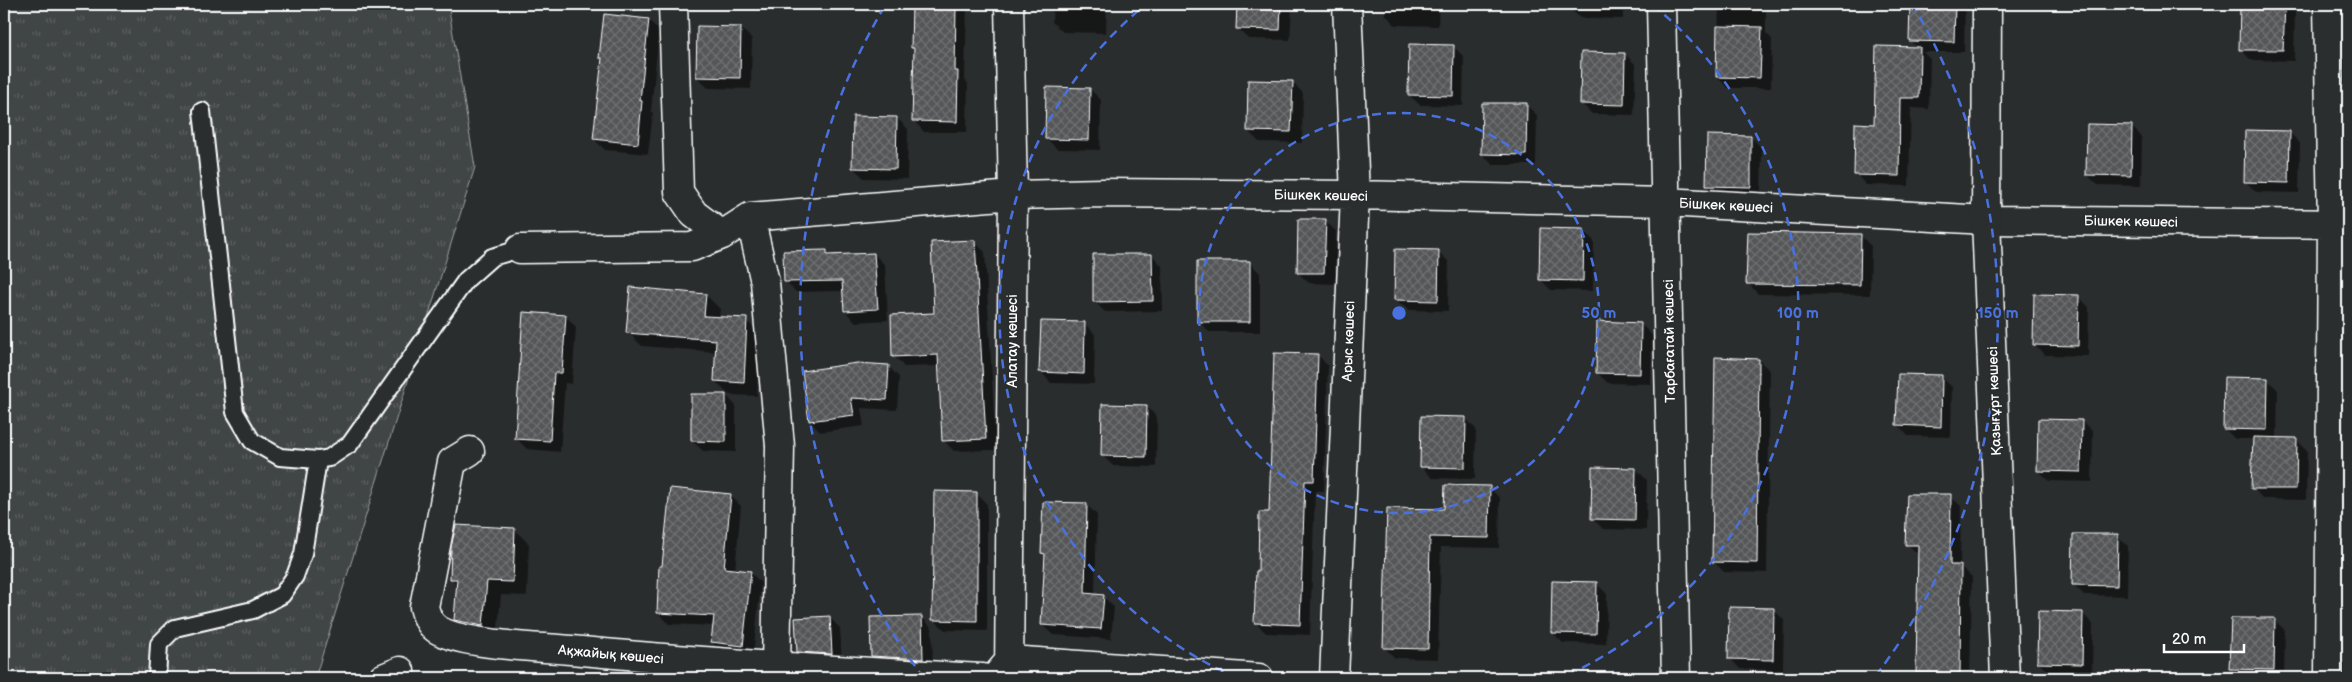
<svg xmlns="http://www.w3.org/2000/svg" width="2352" height="682" font-family="'Balsamiq Sans',sans-serif">
<style>
.grass{fill:url(#grass-tufts);stroke:#a0a2a2}
.shadow{fill:#0007}
.building{fill:url(#building-cross-hatch);stroke:#fff}
.lines{fill:none;stroke-linecap:round;stroke-linejoin:round}
.lane-casing{stroke:#fff;stroke-width:20}
.street-casing{stroke:#fff;stroke-width:31}
.secondary-casing{stroke:#fff;stroke-width:31}
.lane{stroke:#2a2d2e;stroke-width:16}
.street{stroke:#2a2d2e;stroke-width:28}
.secondary{stroke:#2a2d2e;stroke-width:28}
.ring{fill:none;stroke:#4a71e0;stroke-width:2.5;stroke-dasharray:9 6}
.labels{text-anchor:middle;stroke-width:4;stroke-linejoin:round;paint-order:stroke}
.street-label{font-size:14px;fill:#fff;stroke:#2a2d2e}
.centre{fill:#4a71e0;stroke:#2a2d2e;stroke-width:2.5}
.ring-label{font-size:15px;text-anchor:middle;font-weight:bold;fill:#4a71e0;stroke:#2a2d2e;stroke-width:4;stroke-linejoin:round;paint-order:stroke}
</style>
<defs>
<pattern id="grass-tufts" width="24" height="20" patternUnits="userSpaceOnUse" patternTransform="scale(1.25)"><rect width="24" height="20" fill="#414445"/><path d="M3 7l-1-3M5 7V3M7 7l1-3M15 17l-1-3M17 17v-4M19 17l1-3" fill="none" stroke="#5e6061"/></pattern>
<pattern id="building-cross-hatch" width="8" height="8" patternUnits="userSpaceOnUse" patternTransform="scale(1.25)"><rect width="8" height="8" fill="#555758"/><path d="M0 0l8 8M0 8l8-8" fill="none" stroke="#6e7071"/></pattern>
</defs>
<rect width="100%" height="100%" fill="#2a2d2e"/>
<filter id="ink" filterUnits="userSpaceOnUse"><feTurbulence type="fractalNoise" baseFrequency=".02" numOctaves="2"/><feDisplacementMap in="SourceGraphic" scale="10" xChannelSelector="R" yChannelSelector="G"/><feConvolveMatrix kernelMatrix="1 2 1 2 8 2 1 2 1" color-interpolation-filters="sRGB"/></filter>
<g filter="url(#ink)">
<path class="grass" d="M 4,4 L 448,4 L 475,167 L 315,678 L 4,678 Z"/>
<path class="shadow" d="M 914,4 L 967,4 L 965,80 L 968,83 L 967,132 L 924,132 L 914,121 Z
M 1053,4 L 1107,4 L 1106,33 L 1063,32 L 1052,22 Z
M 1238,4 L 1292,4 L 1290,40 L 1248,39 L 1237,28 Z
M 1385,4 L 1439,4 L 1438,26 L 1395,25 L 1385,14 Z
M 1569,4 L 1623,4 L 1623,19 L 1580,18 L 1569,7 Z
M 1719,4 L 1766,4 L 1766,33 L 1772,39 L 1771,88 L 1728,88 L 1717,77 Z
M 1911,4 L 1965,4 L 1964,52 L 1923,52 L 1930,59 L 1929,109 L 1911,108 L 1909,186 L 1866,185 L 1856,174 L 1875,125 L 1918,48 L 1910,41 Z
M 2241,4 L 2288,4 L 2295,11 L 2294,61 L 2251,60 L 2240,49 Z
M 649,20 L 659,31 L 651,111 L 653,113 L 648,154 L 605,150 L 594,139 L 603,60 L 600,57 Z
M 741,28 L 752,39 L 751,89 L 708,88 L 697,77 Z
M 1453,46 L 1464,57 L 1463,106 L 1420,105 L 1409,95 Z
M 1625,54 L 1636,65 L 1634,115 L 1592,114 L 1581,103 Z
M 1292,82 L 1303,93 L 1302,143 L 1259,142 L 1248,131 Z
M 1090,89 L 1101,100 L 1100,150 L 1057,149 L 1046,138 Z
M 1526,105 L 1537,115 L 1536,165 L 1493,165 L 1482,154 Z
M 897,118 L 908,129 L 907,179 L 864,178 L 853,168 Z
M 2131,126 L 2142,137 L 2141,186 L 2098,185 L 2087,175 Z
M 2289,132 L 2300,143 L 2299,193 L 2256,192 L 2245,181 Z
M 1751,137 L 1762,148 L 1761,197 L 1718,196 L 1707,186 Z
M 1325,221 L 1336,231 L 1335,284 L 1309,283 L 1298,273 Z
M 1584,231 L 1594,241 L 1593,291 L 1551,290 L 1540,279 Z
M 1860,235 L 1871,246 L 1870,295 L 1758,294 L 1748,283 Z
M 974,241 L 985,252 L 996,450 L 954,451 L 943,440 L 939,366 L 904,367 L 894,356 L 935,314 Z
M 827,251 L 832,256 L 874,254 L 885,265 L 888,320 L 856,322 L 845,311 L 844,291 L 796,292 L 785,281 Z
M 1438,251 L 1449,262 L 1448,311 L 1406,310 L 1395,300 Z
M 1152,255 L 1162,266 L 1163,311 L 1105,312 L 1094,301 Z
M 1249,262 L 1260,273 L 1260,332 L 1209,332 L 1198,321 Z
M 706,295 L 720,309 L 719,318 L 746,320 L 760,334 L 757,396 L 729,395 L 715,381 L 716,352 L 642,346 L 628,332 Z
M 2078,296 L 2089,307 L 2088,356 L 2045,355 L 2034,345 Z
M 566,316 L 576,327 L 572,384 L 565,383 L 560,452 L 527,449 L 516,438 Z
M 1084,323 L 1095,334 L 1094,384 L 1051,383 L 1041,372 Z
M 1641,324 L 1652,335 L 1651,384 L 1608,383 L 1597,373 Z
M 1318,355 L 1328,366 L 1324,491 L 1315,491 L 1310,635 L 1266,633 L 1255,622 L 1271,514 Z
M 1759,360 L 1770,371 L 1767,573 L 1724,572 L 1713,561 Z
M 888,366 L 899,377 L 897,410 L 861,408 L 864,426 L 820,432 L 810,421 Z
M 1941,376 L 1952,387 L 1951,437 L 1908,436 L 1898,425 Z
M 2268,380 L 2278,390 L 2277,439 L 2296,439 L 2307,450 L 2306,500 L 2263,499 L 2253,488 L 2254,439 L 2235,439 L 2224,428 Z
M 726,395 L 736,406 L 736,452 L 703,451 L 692,441 Z
M 1146,406 L 1157,417 L 1156,467 L 1113,466 L 1102,455 Z
M 1465,418 L 1476,429 L 1475,479 L 1432,478 L 1422,467 Z
M 2082,421 L 2093,432 L 2092,482 L 2049,481 L 2038,470 Z
M 1636,469 L 1647,480 L 1646,530 L 1603,529 L 1592,518 Z
M 1489,488 L 1500,498 L 1499,548 L 1441,547 L 1438,659 L 1395,658 L 1384,647 L 1388,510 L 1446,511 Z
M 976,493 L 987,504 L 987,631 L 945,630 L 934,620 Z
M 730,495 L 741,506 L 735,571 L 750,572 L 761,583 L 753,656 L 723,653 L 712,642 L 714,626 L 669,624 L 658,613 L 663,567 Z
M 1950,496 L 1961,506 L 1960,566 L 1972,577 L 1970,678 L 1922,678 L 1917,673 L 1919,555 L 1907,544 Z
M 1086,504 L 1097,515 L 1095,595 L 1103,596 L 1114,607 L 1111,639 L 1053,635 L 1042,625 L 1046,557 L 1042,553 Z
M 515,530 L 529,544 L 527,596 L 501,595 L 497,640 L 470,634 L 455,619 L 457,585 L 451,578 Z
M 2117,536 L 2128,546 L 2127,596 L 2084,595 L 2074,585 Z
M 1596,583 L 1607,594 L 1606,644 L 1563,643 L 1552,632 Z
M 1773,609 L 1784,620 L 1783,670 L 1740,669 L 1730,658 Z
M 2082,613 L 2093,624 L 2092,674 L 2049,673 L 2038,662 Z
M 829,617 L 840,628 L 842,664 L 820,663 L 809,652 Z
M 922,617 L 932,628 L 933,669 L 883,667 L 872,656 Z
M 2274,620 L 2285,630 L 2284,678 L 2240,678 L 2231,668 Z"/>
<path class="building" d="M 912,4 L 956,4 L 955,71 L 958,71 L 957,122 L 912,121 L 914,48 L 911,48 Z
M 1237,4 L 1281,4 L 1280,30 L 1236,29 Z
M 1910,4 L 1955,4 L 1954,42 L 1909,41 Z
M 2240,4 L 2285,4 L 2283,50 L 2239,50 Z
M 604,14 L 649,19 L 640,100 L 642,101 L 638,144 L 593,139 L 602,58 L 599,58 Z
M 697,26 L 741,27 L 740,78 L 696,77 Z
M 1717,26 L 1762,27 L 1760,78 L 1716,77 Z
M 1409,44 L 1454,45 L 1453,96 L 1408,95 Z
M 1876,46 L 1920,47 L 1919,98 L 1900,98 L 1899,176 L 1854,175 L 1855,123 L 1874,124 Z
M 1581,52 L 1625,53 L 1624,105 L 1580,104 Z
M 1248,80 L 1293,81 L 1291,132 L 1247,131 Z
M 1046,87 L 1090,88 L 1089,140 L 1045,139 Z
M 1482,103 L 1527,103 L 1526,155 L 1481,154 Z
M 853,116 L 897,117 L 896,169 L 852,168 Z
M 2087,124 L 2132,125 L 2131,176 L 2086,175 Z
M 2245,130 L 2290,131 L 2289,183 L 2244,182 Z
M 1707,135 L 1751,136 L 1751,187 L 1706,186 Z
M 1298,219 L 1326,219 L 1324,273 L 1297,273 Z
M 1540,228 L 1584,229 L 1583,281 L 1539,280 Z
M 1748,232 L 1861,234 L 1860,285 L 1746,284 Z
M 975,240 L 986,439 L 942,441 L 938,355 L 892,357 L 891,315 L 934,313 L 931,242 Z
M 1395,249 L 1439,250 L 1438,301 L 1394,300 Z
M 827,250 L 827,255 L 874,253 L 878,309 L 844,311 L 842,281 L 784,282 L 783,251 Z
M 1093,254 L 1152,254 L 1153,301 L 1093,302 Z
M 1197,261 L 1250,261 L 1250,322 L 1197,322 Z
M 630,287 L 706,294 L 704,316 L 747,318 L 744,383 L 714,381 L 716,340 L 626,333 Z
M 2034,294 L 2079,295 L 2078,346 L 2033,345 Z
M 523,312 L 566,315 L 562,373 L 554,373 L 550,441 L 515,439 Z
M 1041,321 L 1085,322 L 1084,374 L 1039,372 Z
M 1597,321 L 1641,323 L 1640,374 L 1596,373 Z
M 1274,353 L 1318,354 L 1314,481 L 1305,481 L 1300,625 L 1254,623 L 1256,571 L 1258,571 L 1259,512 L 1269,512 Z
M 1715,357 L 1759,359 L 1757,563 L 1712,562 Z
M 857,363 L 889,365 L 887,400 L 851,398 L 854,415 L 809,421 L 802,371 Z
M 1898,374 L 1942,375 L 1941,427 L 1896,425 Z
M 2224,377 L 2268,378 L 2267,430 L 2223,429 Z
M 691,394 L 726,394 L 726,442 L 691,441 Z
M 1102,404 L 1147,405 L 1146,457 L 1101,456 Z
M 1421,416 L 1466,417 L 1465,468 L 1420,467 Z
M 2038,419 L 2082,420 L 2081,472 L 2037,471 Z
M 2253,437 L 2297,438 L 2296,489 L 2251,489 Z
M 1592,467 L 1636,468 L 1635,520 L 1591,519 Z
M 1445,485 L 1490,486 L 1489,538 L 1430,537 L 1428,649 L 1383,648 L 1387,508 L 1444,509 Z
M 670,488 L 731,494 L 724,568 L 751,571 L 743,646 L 711,642 L 714,616 L 657,613 L 659,566 L 662,566 Z
M 934,491 L 977,492 L 977,621 L 932,620 Z
M 1907,494 L 1951,494 L 1950,565 L 1961,565 L 1960,674 L 1916,673 L 1918,545 L 1905,545 Z
M 1043,502 L 1087,503 L 1085,593 L 1104,595 L 1101,629 L 1041,625 L 1045,554 L 1041,553 Z
M 456,525 L 515,528 L 513,582 L 487,581 L 483,626 L 454,620 L 457,579 L 450,579 L 451,547 Z
M 2073,534 L 2118,534 L 2117,586 L 2072,585 Z
M 1552,581 L 1597,582 L 1596,634 L 1551,633 Z
M 1729,607 L 1774,608 L 1773,660 L 1728,659 Z
M 2038,611 L 2083,612 L 2082,664 L 2037,663 Z
M 830,616 L 832,654 L 797,652 L 795,618 Z
M 922,616 L 923,659 L 871,656 L 870,617 Z
M 2231,618 L 2275,618 L 2274,670 L 2229,669 Z"/>
<g class="lines">
<g class="lane-casing">
<path id="lane" d="M 202,111 L 235,412 L 252,441 L 280,457 L 318,460 L 329,458 L 350,444 L 466,280 L 492,257 L 520,249
M 157,678 L 159,644 L 175,628 L 253,610 L 282,595 L 295,576 L 303,554 L 318,460"/>
</g>
<g class="street-casing">
<path id="street" d="M 673,4 L 679,192 L 694,214 L 722,235
M 1009,4 L 1013,195 L 1009,678
M 1661,4 L 1676,678
M 2328,4 L 2332,224 L 2329,678
M 750,217 L 765,282 L 780,446 L 776,668
M 520,249 L 692,247 L 722,235 L 750,217 L 1013,195 L 1103,193 L 1355,195 L 1666,202 L 1986,220 L 2348,224
M 470,451 L 452,462 L 424,607 C 427,618 430,626 440,631 C 467,645 538,647 571,650 C 708,663 845,671 983,678
M 999,673 L 1010,660 L 1259,678
M 383,678 L 400,671
M 1334,678 L 1355,195 L 1347,4"/>
</g>
<g class="secondary-casing">
<path id="secondary" d="M 1987,4 L 1986,220 L 2005,678"/>
</g>
<use href="#lane" class="lane"/>
<use href="#street" class="street"/>
<use href="#secondary" class="secondary"/>
</g>
</g>
<g class="ring">
<circle cx="1399" cy="313" r="200"/>
<path d="M1237 678A399 399 0 0 1 1145 5M1653 5A399 399 0 0 1 1561 678"/>
<path d="M924 678A599 599 0 0 1 886 4M1912 4A599 599 0 0 1 1874 678"/>
</g>
<g class="labels">
<g class="street-label">
<text transform="translate(1321 195) rotate(1)" y="5">Бішкек көшесі</text>
<text transform="translate(1726 205) rotate(3)" y="5">Бішкек көшесі</text>
<text transform="translate(2131 221) rotate(1)" y="5">Бішкек көшесі</text>
<text transform="translate(1012 341) rotate(-90)" y="5">Алатау көшесі</text>
<text transform="translate(1348 341) rotate(-88)" y="5">Арыс көшесі</text>
<text transform="translate(1669 341) rotate(-91)" y="5">Тарбағатай көшесі</text>
<text transform="translate(1994 401) rotate(-92)" y="5">Қазығұрт көшесі</text>
<text transform="translate(611 654) rotate(5)" y="5">Ақжайық көшесі</text>
</g>
</g>
<circle cx="1399" cy="313" r="8" class="centre"/>
<g class="ring-label">
<text x="1599" y="318">50 m</text>
<text x="1798" y="318">100 m</text>
<text x="1998" y="318">150 m</text>
</g>
<rect width="2352" height="682" fill="none" stroke="#2a2d2e" stroke-width="20"/>
<rect x="10" y="10" width="2332" height="662" fill="none" stroke="#fff" stroke-width="2" filter="url(#ink)"/>
<path d="M2164 644v8h80v-8" fill="none" stroke="#ffffff" stroke-width="2.5"/>
<text x="2172" y="644" font-size="15" fill="#ffffff" stroke="#2a2d2e" stroke-width="4" paint-order="stroke">20 m</text>
</svg>
